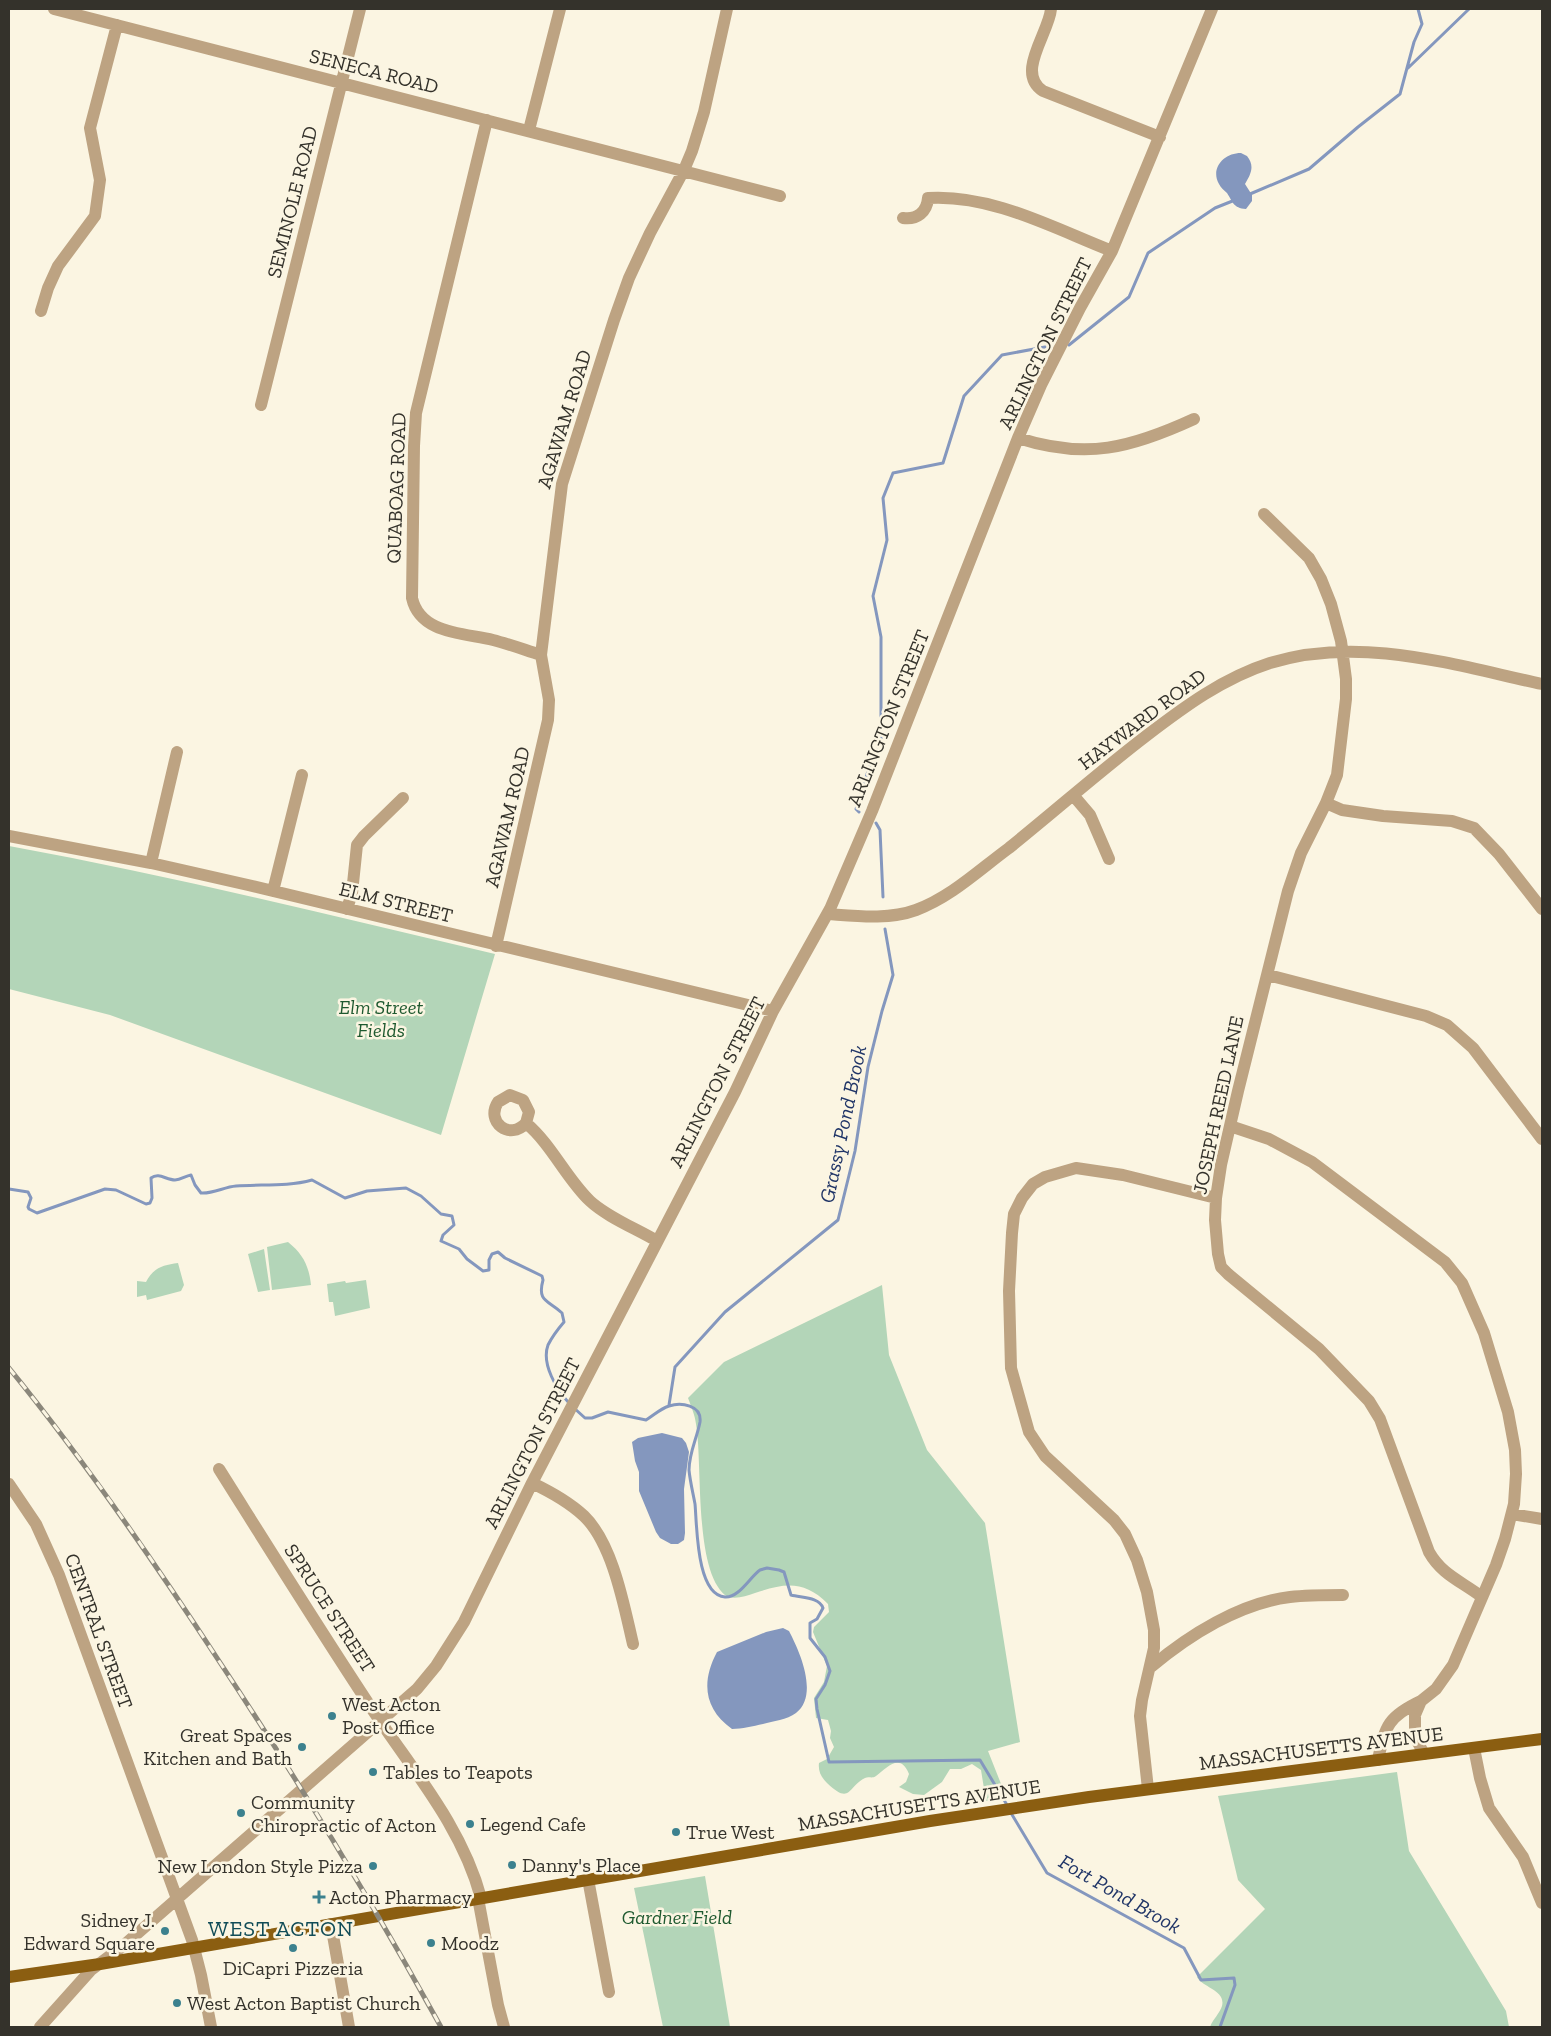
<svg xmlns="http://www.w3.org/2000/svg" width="1551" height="2036" font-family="'Zilla Slab',serif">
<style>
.green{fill:#b3d5b8}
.water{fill:#8497be}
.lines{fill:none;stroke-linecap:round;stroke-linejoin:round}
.stream{stroke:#8497be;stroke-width:3}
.minor{stroke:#bda382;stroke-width:12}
.major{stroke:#8b5e11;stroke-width:12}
.rail-casing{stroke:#8b877b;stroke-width:5}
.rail{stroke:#fbf5e2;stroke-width:3;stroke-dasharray:9;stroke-linecap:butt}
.poi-dot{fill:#3c818e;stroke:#fbf5e2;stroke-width:2}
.labels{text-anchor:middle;stroke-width:5;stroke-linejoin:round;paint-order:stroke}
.street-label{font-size:20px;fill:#34322b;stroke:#fbf5e2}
.park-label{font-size:20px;font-style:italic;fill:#1e592f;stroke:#fbf5e2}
.poi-label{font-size:20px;fill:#34322b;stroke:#fbf5e2;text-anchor:start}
.water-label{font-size:21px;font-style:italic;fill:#203567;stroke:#fbf5e2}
.quarter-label{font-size:22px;letter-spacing:1px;fill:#114c57;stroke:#fbf5e2}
</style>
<rect width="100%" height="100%" fill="#fbf5e2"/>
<path class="green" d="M 9,846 C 172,876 334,916 495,954 L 441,1135 L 110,1015 L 9,989 Z
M 288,1242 C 303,1254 309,1266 311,1285 L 272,1290 L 267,1247 Z
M 264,1249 L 270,1290 L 258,1292 L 248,1254 Z
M 178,1263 L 184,1285 L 181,1291 L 147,1300 L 146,1295 L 137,1297 L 137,1281 L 146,1282 C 153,1268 163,1265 178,1263 Z
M 366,1280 L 370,1308 L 335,1316 L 333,1302 L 329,1302 L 327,1284 L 345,1281 L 346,1283 Z
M 882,1285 L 889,1355 L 927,1450 L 985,1523 L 1020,1742 L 988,1751 L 1007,1799 L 986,1801 L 981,1770 L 972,1764 L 961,1769 L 950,1769 L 942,1782 L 924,1795 L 913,1794 L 899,1787 L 906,1782 L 909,1774 C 900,1752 887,1768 876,1776 C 872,1779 869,1776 865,1778 C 848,1786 851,1806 827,1783 C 821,1777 818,1771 819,1763 L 827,1759 L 834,1747 L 830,1738 L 831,1731 L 828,1720 L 816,1718 L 814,1698 L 824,1682 L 827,1666 L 813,1632 L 814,1627 L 829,1612 L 828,1604 C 804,1580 785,1583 755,1593 C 746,1596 738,1599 728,1597 C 693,1576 703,1463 696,1424 C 695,1415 691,1406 688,1398 L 724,1362 Z
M 1397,1772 L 1409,1851 L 1506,2011 L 1509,2027 L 1210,2027 C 1213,2019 1220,2013 1222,2006 C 1226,1990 1203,1988 1197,1977 L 1265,1909 L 1238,1880 L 1218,1796 Z
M 705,1876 L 730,2027 L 663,2027 L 634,1888 Z"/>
<path class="water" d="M 1241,153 L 1247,156 C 1255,166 1251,174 1245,184 L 1252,195 L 1252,201 L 1246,209 C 1233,208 1233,202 1227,193 C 1224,190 1221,188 1219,184 C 1210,168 1224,153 1241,153 Z
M 662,1433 L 682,1438 L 686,1443 L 689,1452 L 684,1489 L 685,1533 L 684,1540 L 678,1544 L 671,1544 L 660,1538 L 656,1532 L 639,1491 L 639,1472 L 635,1461 L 632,1442 L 638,1438 Z
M 783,1628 L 789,1631 C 800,1652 819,1695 796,1713 C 787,1720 773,1721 763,1724 C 753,1726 742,1729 732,1729 C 704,1709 701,1682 717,1652 L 766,1632 Z"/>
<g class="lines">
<path class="stream" d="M 1408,68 L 1469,9
M 1250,194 L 1309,169 L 1358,127 L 1400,94 L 1414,42 L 1422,24 L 1418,9
M 1069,345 L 1129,297 L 1148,253 L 1215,208 L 1235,200
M 859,812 L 856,809 L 869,768 L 881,741 L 881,637 L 873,596 L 887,540 L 883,498 L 893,473 L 943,463 L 964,396 L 1002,355 L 1045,347
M 876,823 L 880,830 L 883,897
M 9,1189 L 28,1192 L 31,1198 L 28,1207 L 29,1209 L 37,1213 L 105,1189 L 116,1190 L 146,1204 L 150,1203 L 152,1198 L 151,1178 C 159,1172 166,1180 175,1180 C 181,1180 185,1176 191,1175 L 195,1185 L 201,1193 C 213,1194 224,1187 236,1186 C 261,1184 287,1187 312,1180 L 345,1198 L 367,1191 L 406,1188 L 421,1196 L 441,1214 L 452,1216 L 454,1225 L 443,1235 L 441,1241 L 459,1249 L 467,1259 L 483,1271 L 489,1270 L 489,1260 L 492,1254 L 498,1252 L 505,1258 L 542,1276 L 543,1280 C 537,1302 548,1300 562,1313 L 564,1322 C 558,1329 552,1337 548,1345 C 541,1364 557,1390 569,1403
M 669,1405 L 675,1367 L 725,1312 L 838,1220 L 855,1151 L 868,1067 L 882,1011 L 893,975 L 885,929
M 574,1408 L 585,1418 L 592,1418 L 608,1412 L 646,1420 C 654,1415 660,1409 669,1406 C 681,1402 702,1405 700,1422 C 697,1438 689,1453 689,1470 C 690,1481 693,1493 695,1504 C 697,1524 696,1595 725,1597 C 739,1598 750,1577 760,1570 L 767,1568 L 779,1570 L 784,1572 L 791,1595 C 802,1598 819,1597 823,1608 L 817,1619 L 810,1623 L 810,1638 L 825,1657 L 830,1671 L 825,1685 L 816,1699 L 817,1709 L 829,1762 L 980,1760 L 1007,1805
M 1011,1813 L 1047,1873 L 1184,1948 L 1201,1980 L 1234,1978 L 1235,1985 L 1220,2027"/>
<path class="minor" d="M 54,9 L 780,196
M 1051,9 C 1049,33 1015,73 1043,91 L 1160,137
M 487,120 L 416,413 L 414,446 L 412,598 C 420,634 464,633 493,640 C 509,644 525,650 541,655
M 529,130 L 560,9
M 903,218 C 917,220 927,212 928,198 C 992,194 1053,228 1112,251
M 41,311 L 48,288 L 58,266 L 95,216 L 100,180 L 90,128 L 117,25
M 261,405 L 360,9
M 1018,438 C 1086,460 1131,448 1194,419
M 1264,514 L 1309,558 L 1321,579 L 1331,604 L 1341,641 L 1346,679 L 1346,699 L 1337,775 L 1326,803 L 1301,853 L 1288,891 L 1238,1091 L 1221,1165 L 1216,1198 L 1215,1220 L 1218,1254 L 1221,1267 L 1228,1274 L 1319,1349 L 1369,1401 L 1380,1419 L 1429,1552 C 1442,1575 1461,1581 1482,1597
M 1073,795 L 1090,815 L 1109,859
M 1326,803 L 1342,810 L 1383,816 L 1452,821 L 1474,828 L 1499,854 L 1542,909
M 9,836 L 151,863 L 248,885 L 773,1011
M 151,863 L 177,752
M 273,891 L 302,775
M 347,909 L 352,893 L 357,845 L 364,836 L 403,798
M 828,914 C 856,916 889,920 916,910 C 951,897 979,870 1009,848 C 1055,811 1099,772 1146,736 C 1184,707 1223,678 1270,663 C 1361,635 1453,665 1542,684
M 496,946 L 548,720 L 549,700 L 541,655 L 562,484 L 614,320 L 629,278 L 650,233 L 684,170 L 692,151 L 704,112 L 727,9
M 1268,975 L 1426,1016 L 1447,1025 L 1473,1048 L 1542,1139
M 526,1123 C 510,1141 485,1122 498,1102 L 510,1095 L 523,1100 L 529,1112 L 526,1123 C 552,1145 566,1178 590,1201 C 607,1217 637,1229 657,1241
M 1230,1126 L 1269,1139 L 1312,1162 L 1445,1262 L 1462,1283 L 1484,1333 L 1508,1412 L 1515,1450 L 1516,1474 L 1514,1504 L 1505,1539 L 1496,1565 L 1453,1665 L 1436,1689 L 1421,1701 L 1415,1715 L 1415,1737 L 1424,1754
M 219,1469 C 270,1550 321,1632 374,1712 C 414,1772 462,1827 481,1898
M 532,1483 C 551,1492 569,1502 584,1516 C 613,1544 624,1606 633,1644
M 9,1484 L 36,1524 L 59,1575 L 192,1940 L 201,1975 L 211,2027
M 1512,1514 L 1542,1519
M 1151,1667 C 1189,1635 1240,1603 1290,1597 C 1307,1595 1325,1595 1343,1595
M 1474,1748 L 1480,1778 L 1489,1808 L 1523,1857 L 1542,1903
M 1378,1760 C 1385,1725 1389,1716 1421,1701
M 1148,1789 L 1140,1716 L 1142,1700 L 1154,1648 L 1154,1630 L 1147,1592 L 1137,1560 L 1125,1534 L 1114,1520 L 1045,1456 L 1029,1432 L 1011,1368 L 1009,1291 L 1012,1233 L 1014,1214 L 1022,1198 L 1033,1184 L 1045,1177 L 1076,1168 L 1123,1175 L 1216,1198
M 588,1879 L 609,1992
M 478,1898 L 498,2005 L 504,2027
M 331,1924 L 349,2027
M 40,2027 L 91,1970 L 123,1946 L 417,1689 L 436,1666 L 464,1622 L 532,1483 L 735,1092 L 773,1011 L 830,909 L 872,811 L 1018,438 L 1041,385 L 1080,308 L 1112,251 L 1212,9"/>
<path class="major" d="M 9,1977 L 100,1964 L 930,1821 L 1089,1797 L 1542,1739"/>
<g class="rail-casing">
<path id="rail" d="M 9,1368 C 85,1461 153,1560 219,1661 C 298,1780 372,1902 441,2027"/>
</g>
<use href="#rail" class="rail"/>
</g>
<g class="poi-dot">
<circle cx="332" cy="1716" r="5"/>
<circle cx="302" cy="1747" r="5"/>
<circle cx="373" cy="1772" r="5"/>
<circle cx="241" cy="1813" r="5"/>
<circle cx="470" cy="1824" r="5"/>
<circle cx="676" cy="1832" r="5"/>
<circle cx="512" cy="1865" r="5"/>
<circle cx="373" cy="1866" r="5"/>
<path d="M316.5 1889.5h5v5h5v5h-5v5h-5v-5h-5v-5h5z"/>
<circle cx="165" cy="1931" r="5"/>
<circle cx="431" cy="1943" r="5"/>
<circle cx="293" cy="1948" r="5"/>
<circle cx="177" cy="2003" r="5"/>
</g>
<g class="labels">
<g class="street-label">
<text transform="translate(374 71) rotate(14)" y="7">SENECA ROAD</text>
<text transform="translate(292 202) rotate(-76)" y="7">SEMINOLE ROAD</text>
<text transform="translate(1045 343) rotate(-64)" y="7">ARLINGTON STREET</text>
<text transform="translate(564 419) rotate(-73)" y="7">AGAWAM ROAD</text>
<text transform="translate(396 488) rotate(-88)" y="7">QUABOAG ROAD</text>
<text transform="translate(888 718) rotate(-68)" y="7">ARLINGTON STREET</text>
<text transform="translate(1142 719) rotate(-37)" y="7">HAYWARD ROAD</text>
<text transform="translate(507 817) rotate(-77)" y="7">AGAWAM ROAD</text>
<text transform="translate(396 902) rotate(14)" y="7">ELM STREET</text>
<text transform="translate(717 1082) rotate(-63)" y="7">ARLINGTON STREET</text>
<text transform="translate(1218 1105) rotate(-78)" y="7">JOSEPH REED LANE</text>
<text transform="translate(532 1443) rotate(-63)" y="7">ARLINGTON STREET</text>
<text transform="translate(330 1608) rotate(57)" y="7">SPRUCE STREET</text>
<text transform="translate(99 1631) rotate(70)" y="7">CENTRAL STREET</text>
<text transform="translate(1321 1748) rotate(-7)" y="7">MASSACHUSETTS AVENUE</text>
<text transform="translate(919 1805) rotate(-9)" y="7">MASSACHUSETTS AVENUE</text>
</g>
<g class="park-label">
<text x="381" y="1014">Elm Street<tspan x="381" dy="23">Fields</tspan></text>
<text x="677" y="1924">Gardner Field</text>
</g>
<g class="poi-label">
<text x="342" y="1711">West Acton<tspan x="342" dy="23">Post Office</tspan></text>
<text x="292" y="1742" text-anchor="end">Great Spaces<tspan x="292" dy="23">Kitchen and Bath</tspan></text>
<text x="383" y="1779">Tables to Teapots</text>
<text x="251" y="1809">Community<tspan x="251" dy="23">Chiropractic of Acton</tspan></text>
<text x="480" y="1831">Legend Cafe</text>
<text x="686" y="1839">True West</text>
<text x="522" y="1872">Danny's Place</text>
<text x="363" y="1873" text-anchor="end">New London Style Pizza</text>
<text x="329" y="1904">Acton Pharmacy</text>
<text x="155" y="1927" text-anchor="end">Sidney J.<tspan x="155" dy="23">Edward Square</tspan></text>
<text x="441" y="1950">Moodz</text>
<text x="293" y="1975" text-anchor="middle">DiCapri Pizzeria</text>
<text x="187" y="2010">West Acton Baptist Church</text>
</g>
<g class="water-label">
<text transform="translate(843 1124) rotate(-78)" y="7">Grassy Pond Brook</text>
<text transform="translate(1120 1894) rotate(30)" y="7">Fort Pond Brook</text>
</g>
<g class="quarter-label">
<text x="281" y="1936">WEST ACTON</text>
</g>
</g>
<rect width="1551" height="2036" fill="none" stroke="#34322b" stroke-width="20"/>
</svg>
